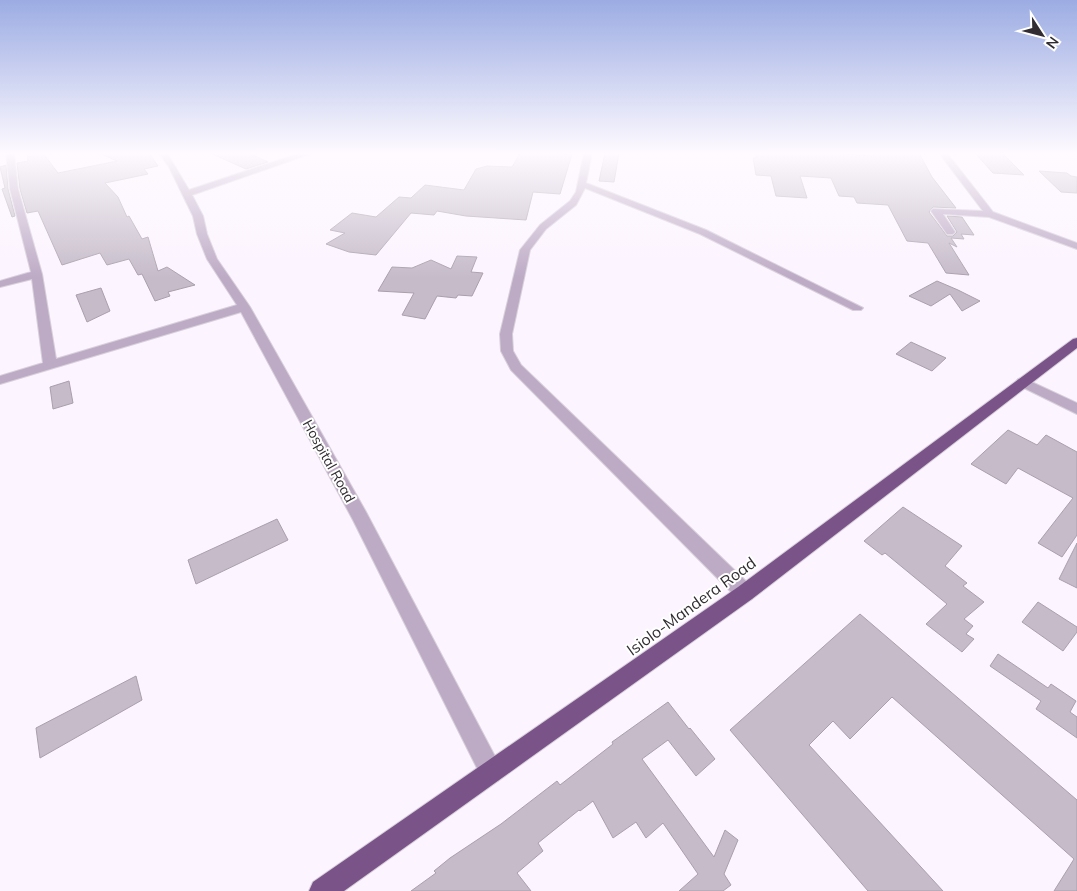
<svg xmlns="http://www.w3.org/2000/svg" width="1077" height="891" font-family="Mulish,sans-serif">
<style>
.building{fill:#c5bbc9;stroke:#aaa0ad}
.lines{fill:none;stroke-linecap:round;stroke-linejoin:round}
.minor-casing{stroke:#d7d0da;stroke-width:2}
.highway-casing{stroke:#d7d0da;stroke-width:2}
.minor{fill:#bdaac5;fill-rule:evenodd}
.highway{fill:#7a5389;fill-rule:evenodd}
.labels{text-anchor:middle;stroke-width:4;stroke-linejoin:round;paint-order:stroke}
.street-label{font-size:14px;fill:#312d32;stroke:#fff}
.near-street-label{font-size:16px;fill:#312d32;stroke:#fff}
</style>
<rect width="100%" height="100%" fill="#fcf4ff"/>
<path class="building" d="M 27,153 L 43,153 L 58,173 L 117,161 L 99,153 L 149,153 L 158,166 L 144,169 L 148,174 L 105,183 L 118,197 L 127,217 L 129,216 L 142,239 L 148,237 L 158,271 L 167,267 L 195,285 L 168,292 L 170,296 L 155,301 L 142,274 L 138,275 L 129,259 L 107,265 L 100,253 L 62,265 L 38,211 L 27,213 L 20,189 L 17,163 L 28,161 Z
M 210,153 L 249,153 L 268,162 L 246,169 Z
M 520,153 L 572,154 L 560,194 L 533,192 L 526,220 L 466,216 L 437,211 L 434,215 L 411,213 L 376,255 L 349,252 L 326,244 L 345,233 L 330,230 L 352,213 L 376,217 L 399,197 L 411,198 L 425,185 L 464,190 L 476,169 L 487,166 L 512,167 Z
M 605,153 L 619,153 L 614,182 L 599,181 Z
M 756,153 L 833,153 L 874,156 L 872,153 L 919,153 L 932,177 L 956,208 L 933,207 L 929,212 L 947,236 L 953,236 L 957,232 L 947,216 L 962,217 L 974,235 L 961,234 L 964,239 L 951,238 L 957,247 L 949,243 L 969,275 L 946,273 L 928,243 L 907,241 L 888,205 L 857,203 L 854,197 L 839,196 L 831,178 L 800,176 L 807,198 L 776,196 L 771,176 L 756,175 L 753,158 L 756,158 Z
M 975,153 L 1002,153 L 1024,175 L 993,173 Z
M 6,165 L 8,189 L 15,216 L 12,217 L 2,189 L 5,188 L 0,167 Z
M 1039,171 L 1067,173 L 1071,176 L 1077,177 L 1077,193 L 1061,192 Z
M 457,256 L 477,257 L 471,272 L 483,273 L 472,296 L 458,295 L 456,298 L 437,296 L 425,319 L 402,315 L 414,293 L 378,291 L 392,267 L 412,268 L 431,260 L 451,269 Z
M 937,281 L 958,290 L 980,301 L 962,311 L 950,294 L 931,306 L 909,296 Z
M 101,288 L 110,311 L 87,322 L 76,295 Z
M 911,342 L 946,358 L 932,371 L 896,354 Z
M 69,381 L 73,403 L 53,409 L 50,387 Z
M 1008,430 L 1037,445 L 1046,435 L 1077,452 L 1077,535 L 1062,557 L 1038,543 L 1073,498 L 1018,468 L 1006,484 L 971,464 Z
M 903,507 L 962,546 L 945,566 L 967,583 L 963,586 L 984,602 L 964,619 L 973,626 L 966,634 L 974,639 L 962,652 L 926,624 L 947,604 L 885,553 L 882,555 L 864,541 Z
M 277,519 L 288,540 L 196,584 L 188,560 Z
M 1077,543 L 1077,588 L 1059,579 Z
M 1038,602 L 1077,627 L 1077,632 L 1063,651 L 1022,622 Z
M 860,614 L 1077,800 L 1077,891 L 1054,891 L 1074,859 L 892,697 L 850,739 L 833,721 L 809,745 L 943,891 L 868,891 L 730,730 Z
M 998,654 L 1048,688 L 1051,684 L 1076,701 L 1070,712 L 1077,717 L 1077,738 L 1036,709 L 1041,701 L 990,666 Z
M 136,676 L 142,700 L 40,758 L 36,728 Z
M 668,702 L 689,729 L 690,728 L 715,759 L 696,776 L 668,740 L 642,759 L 714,857 L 725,830 L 738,840 L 724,874 L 731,885 L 723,891 L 679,891 L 698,874 L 663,823 L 646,838 L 636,822 L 613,838 L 593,801 L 580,811 L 579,810 L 538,843 L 543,851 L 517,873 L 531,891 L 411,891 L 436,873 L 434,871 L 450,858 L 501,824 L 557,781 L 560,785 L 613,744 L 612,742 Z"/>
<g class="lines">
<g class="minor-casing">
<path id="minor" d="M 6,153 L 14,153 L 18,189 L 42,274 L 56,359 L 237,305 L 207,259 L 197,234 L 193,216 L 169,167 L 159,153 L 167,153 L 189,190 L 300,153 L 313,153 L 192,195 L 203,216 L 207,234 L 217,259 L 250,307 L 366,512 L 499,764 L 502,772 L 499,780 L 491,783 L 483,780 L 353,520 L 241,312 L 0,384 L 0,376 L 43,363 L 32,279 L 0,287 L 0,281 L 31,272 L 10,189 Z
M 584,153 L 592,153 L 586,183 L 706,230 L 863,308 L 861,310 L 853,310 L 700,234 L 585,188 L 576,205 L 546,229 L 530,250 L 512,334 L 513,351 L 521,365 L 752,587 L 754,593 L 752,599 L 745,601 L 738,599 L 511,370 L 501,351 L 500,334 L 520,250 L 540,225 L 570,201 L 576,192 Z
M 939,153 L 947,153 L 993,212 L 1077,243 L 1077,249 L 989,217 L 943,214 L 955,232 L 953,234 L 947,234 L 931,211 L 933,209 L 983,211 Z
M 1023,378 L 1077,403 L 1077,414 L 1018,385 L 1016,382 L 1018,379 Z"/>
</g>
<g class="highway-casing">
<path id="highway" d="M 1077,338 L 1077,348 L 752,599 L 344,891 L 309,891 L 313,882 L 738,587 L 1073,339 Z"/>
</g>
<use href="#minor" class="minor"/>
<use href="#highway" class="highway"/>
</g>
<linearGradient id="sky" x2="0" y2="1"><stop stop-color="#9cace3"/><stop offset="0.55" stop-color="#fefaff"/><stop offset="1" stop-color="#fefaff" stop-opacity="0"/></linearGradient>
<rect width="1077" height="278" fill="url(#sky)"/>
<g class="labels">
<g class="street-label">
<text transform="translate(329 461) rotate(61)" y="5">Hospital Road</text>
</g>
<g class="near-street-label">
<text transform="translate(691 606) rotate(-36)" y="6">Isiolo-Mandera Road</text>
</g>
</g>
<g transform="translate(1042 35) rotate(126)" stroke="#ffffff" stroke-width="4" paint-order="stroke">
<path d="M0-4L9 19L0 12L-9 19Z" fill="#312d32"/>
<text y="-8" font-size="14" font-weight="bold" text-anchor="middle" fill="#312d32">N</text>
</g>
</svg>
